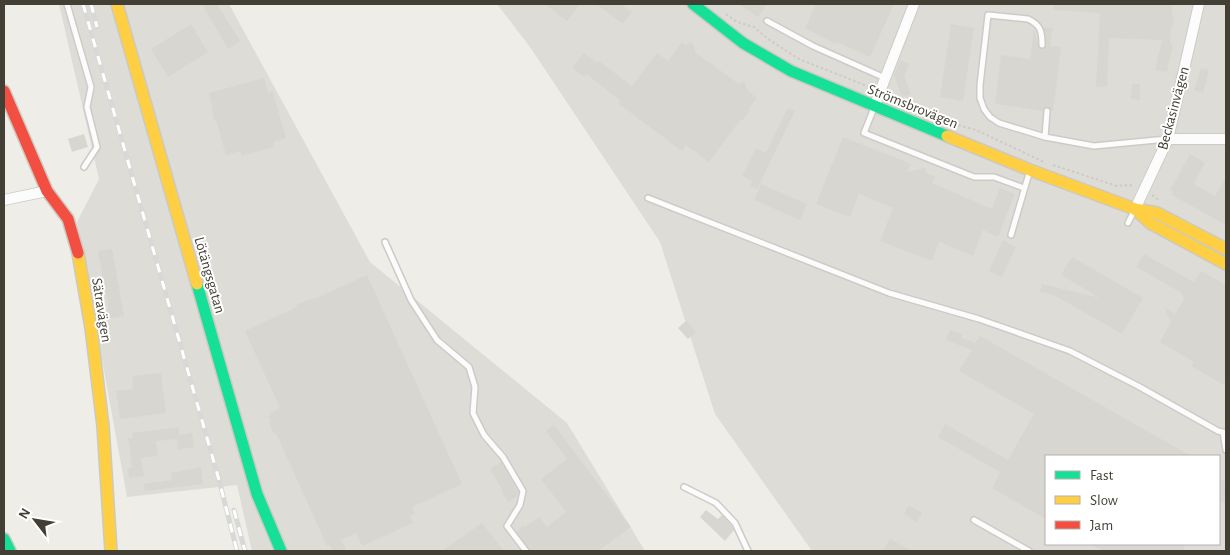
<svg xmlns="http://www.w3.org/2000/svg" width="1230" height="555" font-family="'Alegreya Sans',sans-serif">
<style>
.industrial{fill:#dedcd6;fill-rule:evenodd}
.building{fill:#d8d6d1}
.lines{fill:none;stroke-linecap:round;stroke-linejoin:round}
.lane-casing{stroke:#cccbc6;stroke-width:8}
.street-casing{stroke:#cccbc6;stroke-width:12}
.fast-casing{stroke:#cccac0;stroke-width:14}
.slow-casing{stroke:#cccac0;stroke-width:14}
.jam-casing{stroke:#cccac0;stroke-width:14}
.path{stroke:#cccbc7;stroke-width:2;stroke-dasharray:2.5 2.5;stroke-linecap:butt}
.lane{stroke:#fcfcfc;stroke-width:5}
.street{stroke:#fcfcfc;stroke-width:10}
.fast{stroke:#16e098;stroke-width:11}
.slow{stroke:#ffcf43;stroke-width:11}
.jam{stroke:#f24e42;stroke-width:11}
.rail-casing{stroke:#d8d8d7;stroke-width:5}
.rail{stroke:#fff;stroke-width:3;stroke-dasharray:9;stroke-linecap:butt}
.labels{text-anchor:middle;stroke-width:4;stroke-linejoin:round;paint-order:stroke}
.street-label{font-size:15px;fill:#433f35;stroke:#fff}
</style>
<rect width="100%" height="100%" fill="#eeede8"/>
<path class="industrial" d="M 59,4 L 229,4 L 370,262 L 567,423 L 645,551 L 252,551 L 237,485 L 127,497 L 77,222 L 99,179 Z
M 497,4 L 1226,4 L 1226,551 L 812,551 L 715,414 L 660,242 L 530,47 ZM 1046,456 L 1219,456 L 1219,544 L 1046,544 Z"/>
<path class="building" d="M 202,4 L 217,4 L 240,41 L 228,49 Z
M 545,4 L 580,4 L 567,21 Z
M 596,4 L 621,4 L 632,12 L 623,24 Z
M 739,4 L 767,4 L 758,17 Z
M 816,4 L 894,4 L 870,57 L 837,42 L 836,44 L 805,28 Z
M 1053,4 L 1172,4 L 1172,15 L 1174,15 L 1173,27 L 1171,27 L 1170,43 L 1173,44 L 1167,72 L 1155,70 L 1162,40 L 1109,38 L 1107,87 L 1096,87 L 1100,13 L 1053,10 Z
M 191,24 L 208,52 L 168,77 L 151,49 Z
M 951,24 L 974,28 L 963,101 L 940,97 Z
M 1043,27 L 1053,28 L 1050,46 L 1061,47 L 1053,112 L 1048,107 L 1045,107 L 1043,111 L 995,104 L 1001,55 L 1030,59 L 1034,29 L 1039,48 L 1043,49 L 1046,47 L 1046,36 Z
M 682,42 L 686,45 L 692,42 L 696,53 L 739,84 L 744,81 L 748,91 L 757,98 L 748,110 L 750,111 L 743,120 L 741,119 L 709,162 L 686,145 L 682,151 L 619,104 L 621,101 L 586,74 L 584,77 L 572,68 L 584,53 L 597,63 L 599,61 L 632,86 L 657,53 L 668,61 Z
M 900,60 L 909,64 L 904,76 L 911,94 L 902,97 L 894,75 Z
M 1201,68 L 1209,70 L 1203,93 L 1194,90 Z
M 264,78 L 268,93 L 273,92 L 286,138 L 273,142 L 274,147 L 262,150 L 242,156 L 240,151 L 226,155 L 216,120 L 214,121 L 212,111 L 213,111 L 209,93 Z
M 1132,84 L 1140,84 L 1140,100 L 1131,99 Z
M 788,108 L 795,111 L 757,189 L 750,186 L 752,181 L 742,176 L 756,148 L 766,153 Z
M 84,134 L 88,147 L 72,152 L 68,139 Z
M 843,137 L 911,164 L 907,172 L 925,168 L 927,173 L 935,177 L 932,183 L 992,209 L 1000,188 L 1015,194 L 998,237 L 983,230 L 973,256 L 939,242 L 932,261 L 880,241 L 893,208 L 859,194 L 850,217 L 816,204 Z
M 1190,154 L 1205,163 L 1194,184 L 1215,196 L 1226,177 L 1226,225 L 1172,195 L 1174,192 L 1170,190 Z
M 761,184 L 807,204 L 800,220 L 754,200 Z
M 1003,240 L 1016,247 L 1002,277 L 989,271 Z
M 112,249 L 124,316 L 107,319 L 108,305 L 98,251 Z
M 1144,254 L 1194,282 L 1201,271 L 1226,285 L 1226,380 L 1224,385 L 1191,366 L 1194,362 L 1160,342 L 1171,322 L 1164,307 L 1175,314 L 1184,299 L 1182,293 L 1136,267 Z
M 1072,257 L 1143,298 L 1122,334 L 1054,295 L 1040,292 L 1042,284 L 1100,298 L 1061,275 Z
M 367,275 L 462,484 L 412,507 L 415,513 L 410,516 L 413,523 L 362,546 L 356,533 L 341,540 L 346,548 L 342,551 L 334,551 L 329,545 L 327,546 L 276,433 L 274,434 L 269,423 L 271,422 L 268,416 L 271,415 L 270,413 L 280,408 L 245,331 L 297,307 L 296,305 L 314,298 L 314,299 Z
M 686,321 L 696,332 L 688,339 L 678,328 Z
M 950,330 L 962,334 L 961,338 L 975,343 L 980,336 L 1191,456 L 1046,456 L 1046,519 L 992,488 L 1000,472 L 938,437 L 945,424 L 1008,460 L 1034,414 L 959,371 L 972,350 L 946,340 Z
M 161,373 L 166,413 L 120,419 L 116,391 L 133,389 L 132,376 Z
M 554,425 L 631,527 L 598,551 L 530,551 L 517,531 L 524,525 L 525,527 L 539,517 L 547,527 L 566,512 L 541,479 L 567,459 L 546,431 Z
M 179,427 L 179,435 L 192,433 L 194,447 L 178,450 L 177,439 L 156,441 L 158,456 L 141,458 L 144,476 L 129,478 L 128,469 L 132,468 L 128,438 L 133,438 L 132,433 Z
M 501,462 L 518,492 L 517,496 L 508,502 L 502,492 L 503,491 L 490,469 Z
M 201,467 L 203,484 L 145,491 L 144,484 L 172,480 L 171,473 Z
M 1219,478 L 1226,482 L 1226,504 L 1219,500 Z
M 909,505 L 922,513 L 917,522 L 904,514 Z
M 706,510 L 718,519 L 722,515 L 731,525 L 734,530 L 725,541 L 700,517 Z
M 482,523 L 504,551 L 442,551 Z
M 890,539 L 912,551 L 883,551 Z
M 1090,544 L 1186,544 L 1182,551 L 1103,551 Z"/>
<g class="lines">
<g class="lane-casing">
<path id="lane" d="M 67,4 L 91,87 L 87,107 L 97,147 L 84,167
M 767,21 L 813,46 L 885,78
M 1042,45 C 1042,32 1041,25 1028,19 L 988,15 L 980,85 L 980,98 L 984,109 L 990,117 L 999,123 L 1045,137 L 1094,146 L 1167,139
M 874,108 L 864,133 L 974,177 L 994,177 L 1024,188
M 1045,137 L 1047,111
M 648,198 L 889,293 L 979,319 L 1070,351 L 1138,386 L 1218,431 L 1226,433
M 1128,223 L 1135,209
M 1011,235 L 1030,170
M 385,242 L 411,300 L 437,340 L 469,367 L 475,387 L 473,413 L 484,435 L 503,457 L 523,491 L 520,505 L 507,526 L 526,551
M 1223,432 L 1226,450
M 684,487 L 716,503 L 735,523 L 748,551
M 974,520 L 1029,551"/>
</g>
<g class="street-casing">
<path id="street" d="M 874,107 L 914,4
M 1168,139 L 1226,139
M 4,200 L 47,191
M 1135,209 L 1168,139 L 1199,4"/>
</g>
<g class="fast-casing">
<path id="fast" d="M 693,4 L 743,43 L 791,71 L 947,136
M 197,284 L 257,494 L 281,551
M 4,539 L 10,551"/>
</g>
<g class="slow-casing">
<path id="slow" d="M 117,4 L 197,284
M 947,136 L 1030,170 L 1135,209 L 1157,213 L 1226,249
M 1135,209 L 1150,223 L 1226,264
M 78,253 L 91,328 L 103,426 L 111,551"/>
</g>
<g class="jam-casing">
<path id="jam" d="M 4,91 L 47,191 L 68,219 L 78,253"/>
</g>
<path class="path" d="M 726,14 L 737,22 L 754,27 L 768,39 L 799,59 L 872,88
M 887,96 L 916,111
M 939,120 L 976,130 L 1044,162
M 1053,165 L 1117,186 L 1130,185 L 1134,187
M 1152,195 L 1160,201"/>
<use href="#lane" class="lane"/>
<use href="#street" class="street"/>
<use href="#fast" class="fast"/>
<use href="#slow" class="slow"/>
<use href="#jam" class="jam"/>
<g class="rail-casing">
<path id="rail" d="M 83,4 L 219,480 L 237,551
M 91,4 L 97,27
M 234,510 L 245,551"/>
</g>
<use href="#rail" class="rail"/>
</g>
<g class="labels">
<g class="street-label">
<text transform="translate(913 106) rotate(22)" y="5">Strömsbrovägen</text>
<text transform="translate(1173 108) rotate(-75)" y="5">Beckasinvägen</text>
<text transform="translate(210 275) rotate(74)" y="5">Lötängsgatan</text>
<text transform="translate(102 310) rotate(81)" y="5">Sätravägen</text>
</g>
</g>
<rect width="1230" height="555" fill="none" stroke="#433f35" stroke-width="10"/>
<rect x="1045" y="455" width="175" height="90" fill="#ffffff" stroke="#b4b2ae"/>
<rect x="1055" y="471" width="25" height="8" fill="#16e098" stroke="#b4b2ae"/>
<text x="1090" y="480" font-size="15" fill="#433f35">Fast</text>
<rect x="1055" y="496" width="25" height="8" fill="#ffcf43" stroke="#b4b2ae"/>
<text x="1090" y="505" font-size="15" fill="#433f35">Slow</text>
<rect x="1055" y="521" width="25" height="8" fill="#f24e42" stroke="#b4b2ae"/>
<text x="1090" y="530" font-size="15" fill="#433f35">Jam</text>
<g transform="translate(35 520) rotate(301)" stroke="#ffffff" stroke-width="4" paint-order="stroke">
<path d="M0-4L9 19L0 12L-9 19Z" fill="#433f35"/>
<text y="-8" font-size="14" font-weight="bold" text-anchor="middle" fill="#433f35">N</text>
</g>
</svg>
